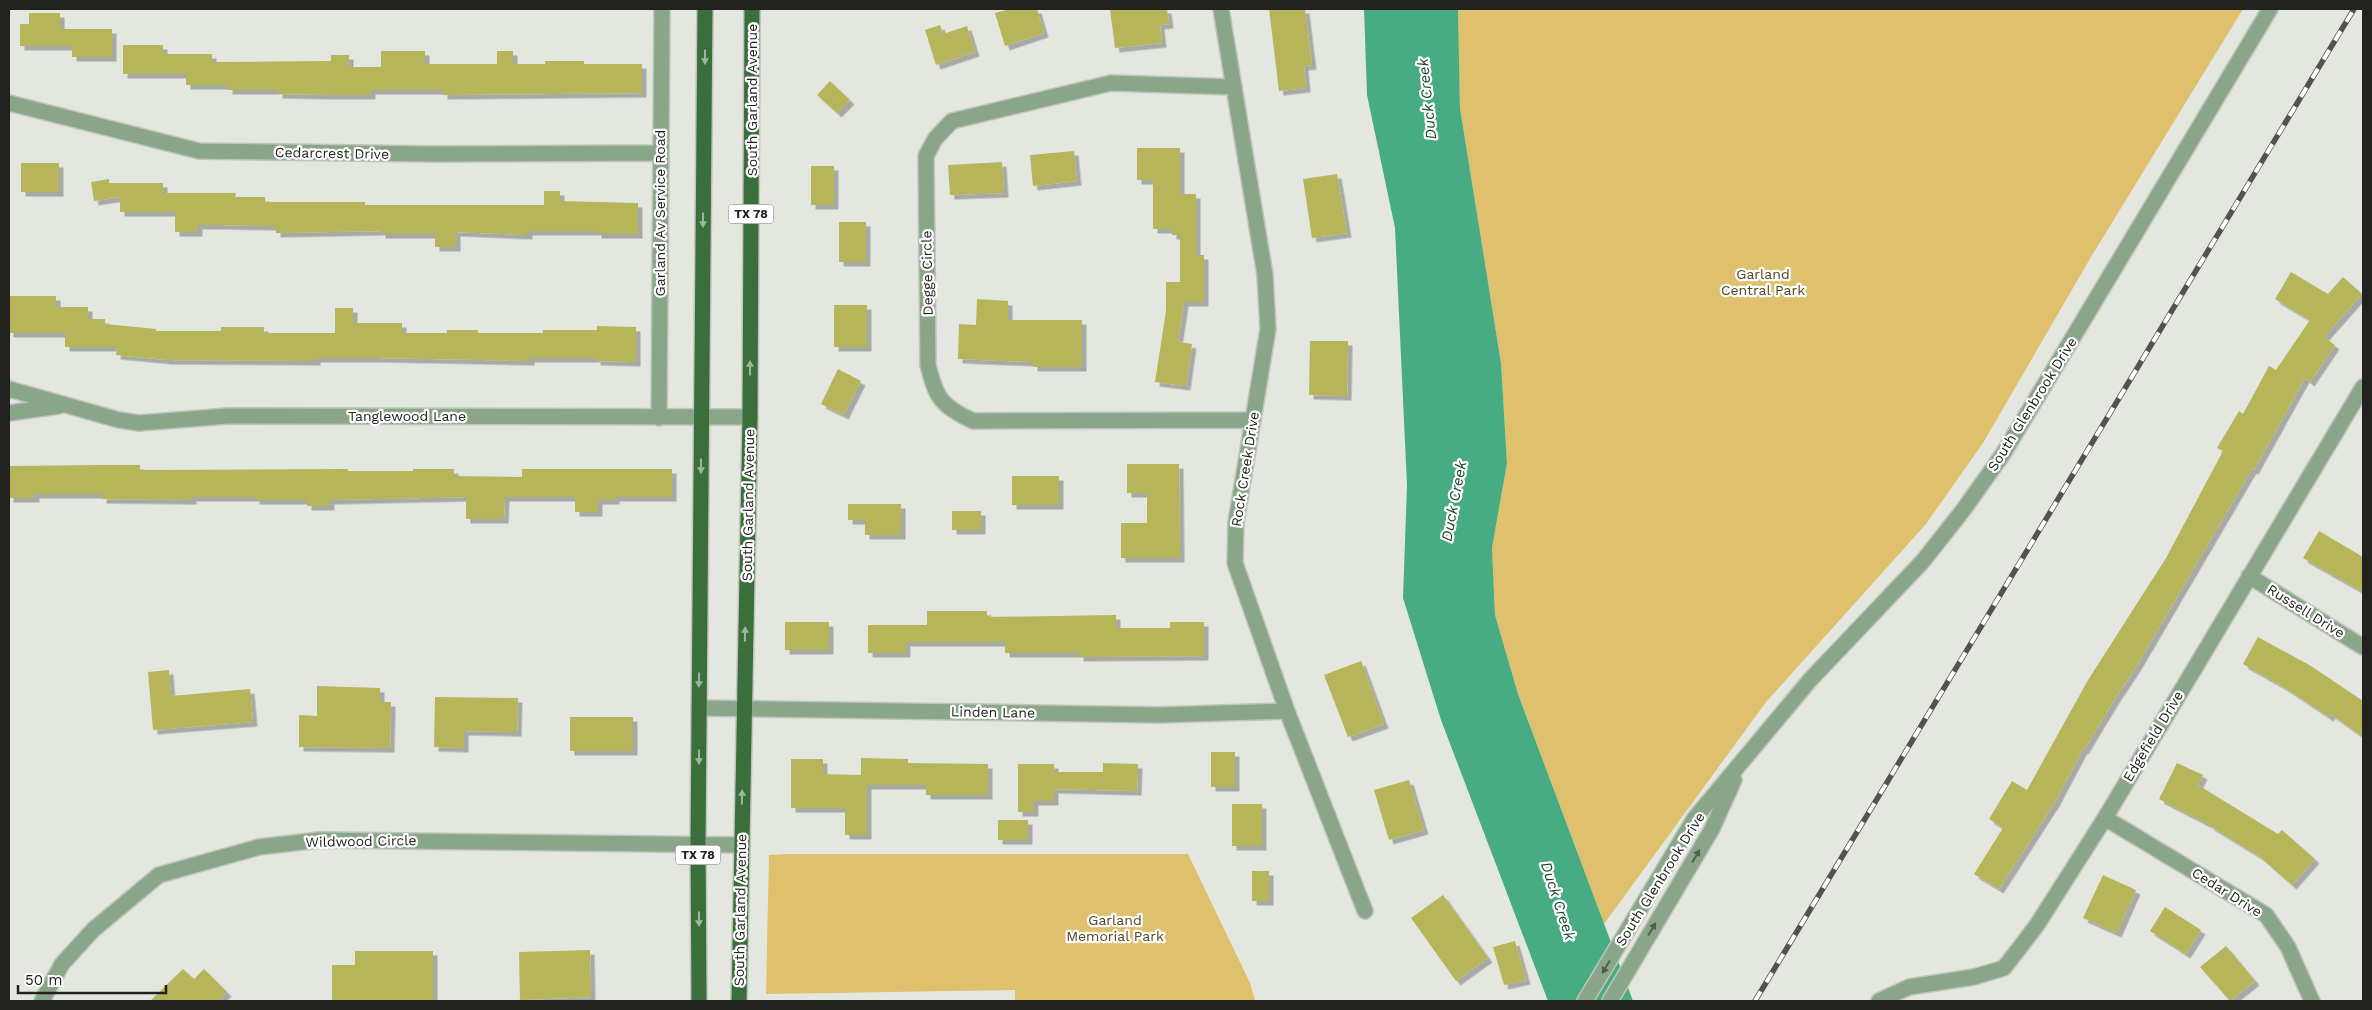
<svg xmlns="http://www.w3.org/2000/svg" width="2372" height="1010" font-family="'Work Sans',sans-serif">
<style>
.green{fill:#dfc06c}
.water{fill:#47ac83}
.building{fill:#b6b55a;filter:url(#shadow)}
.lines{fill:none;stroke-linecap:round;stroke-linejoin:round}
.minor-casing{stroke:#c1c4bd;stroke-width:18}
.major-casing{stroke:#c1c4bd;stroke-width:18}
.minor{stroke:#8aa689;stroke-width:15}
.major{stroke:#3a6f3c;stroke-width:15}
.rail-casing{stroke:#52534f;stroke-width:5.5}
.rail{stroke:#fff;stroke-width:4;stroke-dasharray:11;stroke-linecap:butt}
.oneway{fill:#9cb79e}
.oneway2{fill:#505d4f}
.labels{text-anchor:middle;stroke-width:4.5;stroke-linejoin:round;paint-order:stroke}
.shield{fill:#fff;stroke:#646462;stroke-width:1}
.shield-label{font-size:12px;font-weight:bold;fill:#21221f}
.street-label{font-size:14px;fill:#21221f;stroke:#fff}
.park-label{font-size:14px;fill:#51441e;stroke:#fff}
.water-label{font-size:15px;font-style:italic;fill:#1b4634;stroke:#fff}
</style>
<defs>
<filter id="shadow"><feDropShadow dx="4.5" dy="4.5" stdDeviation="0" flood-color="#0004"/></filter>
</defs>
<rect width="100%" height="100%" fill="#e4e7e0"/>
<path class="green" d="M 1458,9 L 2243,9 L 2091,257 L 1983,443 L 1926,524 L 1766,702 L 1604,924 L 1518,694 L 1495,615 L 1492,548 L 1507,463 L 1501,363 L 1460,108 Z
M 786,854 L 1188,854 L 1250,983 L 1255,1001 L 1015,1001 L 1015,990 L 766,994 L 769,855 Z"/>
<path class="water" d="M 1364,9 L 1458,9 L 1460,108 L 1501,363 L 1507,463 L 1492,548 L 1495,615 L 1518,694 L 1633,1001 L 1548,1001 L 1441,720 L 1403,598 L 1407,485 L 1395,228 L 1367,95 Z"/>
<path class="building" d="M 1010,9 L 1037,9 L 1044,33 L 1005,46 L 995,13 Z
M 1110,9 L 1167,9 L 1169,24 L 1160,25 L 1162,43 L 1115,48 Z
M 1269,9 L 1305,9 L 1312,65 L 1304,66 L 1306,88 L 1279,91 Z
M 29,13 L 60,13 L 60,29 L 112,29 L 112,57 L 72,57 L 72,46 L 20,46 L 20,24 L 29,24 Z
M 940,25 L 943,34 L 967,26 L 975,52 L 936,65 L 925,30 Z
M 123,45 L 163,45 L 163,54 L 212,54 L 212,62 L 331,61 L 331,55 L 349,55 L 349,67 L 381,67 L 381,51 L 425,51 L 425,64 L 497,64 L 497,51 L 513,51 L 513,64 L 545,64 L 545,61 L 584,61 L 584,64 L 642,64 L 642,93 L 443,95 L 443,90 L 371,90 L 371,95 L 331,95 L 278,94 L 278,90 L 228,90 L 228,85 L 186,85 L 186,74 L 123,74 Z
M 830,81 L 850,100 L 837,113 L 817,95 Z
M 1137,148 L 1180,148 L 1180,194 L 1196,194 L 1196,255 L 1204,255 L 1204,302 L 1184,302 L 1178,342 L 1192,344 L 1186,386 L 1155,382 L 1166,311 L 1166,282 L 1180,282 L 1180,235 L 1172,235 L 1172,229 L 1153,229 L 1153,180 L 1137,180 Z
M 1074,151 L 1077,181 L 1033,186 L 1030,155 Z
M 1002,162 L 1004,193 L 950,195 L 948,165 Z
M 21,163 L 59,163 L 59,192 L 21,192 Z
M 811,166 L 834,166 L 834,205 L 811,205 Z
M 1337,174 L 1347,233 L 1312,238 L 1303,179 Z
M 109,179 L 109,183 L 163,183 L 163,193 L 236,193 L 235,197 L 265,197 L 265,202 L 365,202 L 365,205 L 544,205 L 544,191 L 560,191 L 560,201 L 638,203 L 638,234 L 597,234 L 597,231 L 528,231 L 528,235 L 456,232 L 456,247 L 435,247 L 435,234 L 381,234 L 381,231 L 276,233 L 276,226 L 222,225 L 198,225 L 198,232 L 175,232 L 175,212 L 120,212 L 120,197 L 94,201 L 91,182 Z
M 839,222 L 866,222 L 866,262 L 839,262 Z
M 2291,272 L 2328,294 L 2343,277 L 2362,294 L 2324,337 L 2335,345 L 2310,382 L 2305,378 L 2254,470 L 2252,469 L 2136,667 L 2114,700 L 2084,750 L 2083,749 L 2055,802 L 1999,889 L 1974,874 L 2003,828 L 1989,819 L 2012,781 L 2027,790 L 2088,680 L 2166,558 L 2223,451 L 2217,448 L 2239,411 L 2243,414 L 2269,366 L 2276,370 L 2310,320 L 2275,299 Z
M 9,296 L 56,296 L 56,307 L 88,307 L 88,319 L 105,319 L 105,324 L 156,329 L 156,331 L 221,331 L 221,327 L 264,327 L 264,333 L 335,333 L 335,308 L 353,308 L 353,323 L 402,323 L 402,333 L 447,333 L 447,330 L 478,330 L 478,333 L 543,333 L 543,330 L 597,330 L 597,326 L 636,327 L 636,362 L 596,361 L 596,358 L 530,358 L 530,361 L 380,358 L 316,358 L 316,361 L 168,360 L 116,355 L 117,347 L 65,347 L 65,333 L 9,333 Z
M 977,299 L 1008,301 L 1008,320 L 1082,320 L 1082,367 L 1033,367 L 1033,362 L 958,359 L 959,324 L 976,325 Z
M 834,305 L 867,305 L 867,347 L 834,347 Z
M 1310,341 L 1348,341 L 1347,396 L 1309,395 Z
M 838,369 L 861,381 L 844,415 L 821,404 Z
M 1127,464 L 1179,464 L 1180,558 L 1121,558 L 1121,523 L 1147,523 L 1147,493 L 1127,493 Z
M 102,465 L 140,465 L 140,470 L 348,469 L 348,471 L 413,471 L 413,469 L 454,469 L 454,476 L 522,477 L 522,469 L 672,469 L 672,497 L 615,497 L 615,500 L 598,500 L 598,512 L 575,512 L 575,497 L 505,497 L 504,519 L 466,519 L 466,497 L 330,500 L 330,506 L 307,506 L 307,500 L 255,500 L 255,497 L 192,497 L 192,500 L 102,499 L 102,494 L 35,494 L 35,498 L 9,498 L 9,466 Z
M 1012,476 L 1059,476 L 1059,505 L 1012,505 Z
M 848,504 L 901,504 L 901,535 L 865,535 L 865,520 L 848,520 Z
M 952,511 L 981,511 L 981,530 L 952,530 Z
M 2319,531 L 2363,557 L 2363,592 L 2303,558 Z
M 927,611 L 987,611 L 987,617 L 1116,615 L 1116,628 L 1170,628 L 1170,622 L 1204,622 L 1204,656 L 1079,657 L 1079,653 L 1005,653 L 1005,642 L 906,642 L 906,653 L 868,653 L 868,625 L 927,625 Z
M 785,622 L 829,622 L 829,650 L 785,650 Z
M 2258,637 L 2311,666 L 2363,701 L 2363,737 L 2331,714 L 2329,717 L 2284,687 L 2243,664 Z
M 1361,661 L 1384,724 L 1348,737 L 1324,675 Z
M 169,670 L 171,696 L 250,689 L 253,722 L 153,730 L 148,672 Z
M 317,686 L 380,688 L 380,702 L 391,702 L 390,748 L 299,747 L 299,715 L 317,716 Z
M 435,697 L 518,698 L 517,732 L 464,731 L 464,748 L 434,747 Z
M 570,717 L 633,717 L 633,751 L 570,751 Z
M 1211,752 L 1235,752 L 1235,787 L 1211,787 Z
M 861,758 L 908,759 L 908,763 L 988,764 L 988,795 L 926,795 L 926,785 L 867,785 L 867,835 L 845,835 L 845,808 L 791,808 L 791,759 L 823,759 L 823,774 L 861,775 Z
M 1103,763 L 1138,764 L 1137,791 L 1054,789 L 1054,801 L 1034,801 L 1034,812 L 1018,812 L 1018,764 L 1054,764 L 1054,772 L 1103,772 Z
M 2177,763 L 2203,775 L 2198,785 L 2278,834 L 2282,830 L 2315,859 L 2292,885 L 2259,856 L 2210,826 L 2210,825 L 2159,799 Z
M 1409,780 L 1424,830 L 1389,840 L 1374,790 Z
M 1232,804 L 1262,804 L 1262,846 L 1232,846 Z
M 998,820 L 1028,820 L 1028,840 L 998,840 Z
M 1252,871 L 1269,871 L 1269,901 L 1252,901 Z
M 2103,875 L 2136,890 L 2117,933 L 2083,918 Z
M 1443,895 L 1488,958 L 1456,981 L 1411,918 Z
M 2165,907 L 2201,930 L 2186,954 L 2150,931 Z
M 1515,941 L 1526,980 L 1504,985 L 1493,947 Z
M 2226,946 L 2255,981 L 2230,1001 L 2200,967 Z
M 590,950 L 591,997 L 520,1000 L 519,952 Z
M 355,951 L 433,951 L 433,1001 L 332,1000 L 332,965 L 355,965 Z
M 183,969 L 194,979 L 204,969 L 227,992 L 218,1001 L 150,1001 Z"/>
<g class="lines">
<g class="minor-casing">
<path id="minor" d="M 1221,9 L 1265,275 L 1268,329 L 1236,522 L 1235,563 L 1287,711 L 1365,911
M 1234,87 L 1111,83 L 952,121 L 935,139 L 926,156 L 928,365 C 936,398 941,406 973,421 L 1253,420
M 9,103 L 199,151 L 434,154 L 660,153
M 9,389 L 119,420 L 139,423 L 228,416 L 750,417
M 9,413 L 59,406
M 659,418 L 662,9
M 2249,576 L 2363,647
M 699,708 L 1159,715 L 1287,711
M 2105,818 L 2266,915 L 2288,947 L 2312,1001
M 42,1001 L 62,964 L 93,930 L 159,875 L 259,847 L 319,840 L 741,845
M 1585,1001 L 1694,819 L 1810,680 L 1923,561 L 1964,509 L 2003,454 L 2270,9
M 1610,1001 L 1712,829 L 1734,780
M 1879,1001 L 1909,987 L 1974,977 L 2004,968 L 2037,925 L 2105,818 L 2363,387"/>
</g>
<g class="major-casing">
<path id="major" d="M 699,1001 L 698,844 L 705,9
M 739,1001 L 750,417 L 752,9"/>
</g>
<use href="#minor" class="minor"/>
<use href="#major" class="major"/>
<g class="rail-casing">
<path id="rail" d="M 1755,1001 L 2354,9"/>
</g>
<use href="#rail" class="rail"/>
</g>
<defs><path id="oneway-solid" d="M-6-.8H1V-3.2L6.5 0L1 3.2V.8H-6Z" transform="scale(1.25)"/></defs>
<g class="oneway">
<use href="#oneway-solid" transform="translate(705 57) rotate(90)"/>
<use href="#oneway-solid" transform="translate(703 220) rotate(90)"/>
<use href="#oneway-solid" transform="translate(750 368) rotate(-90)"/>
<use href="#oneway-solid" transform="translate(701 466) rotate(90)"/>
<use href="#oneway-solid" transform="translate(745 634) rotate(-89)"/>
<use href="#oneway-solid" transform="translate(699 680) rotate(91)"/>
<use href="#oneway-solid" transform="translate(699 757) rotate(90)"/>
<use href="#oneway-solid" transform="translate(742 797) rotate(-89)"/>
<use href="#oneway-solid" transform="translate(699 919) rotate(90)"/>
</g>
<g class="oneway2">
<use href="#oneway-solid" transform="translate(1696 856) rotate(-59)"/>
<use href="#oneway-solid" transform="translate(1652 929) rotate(-60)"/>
<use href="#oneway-solid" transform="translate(1606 967) rotate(121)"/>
</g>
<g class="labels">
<g class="shield">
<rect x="728.5" y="204.5" width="45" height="19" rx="4"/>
<rect x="675.5" y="845.5" width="45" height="19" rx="4"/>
</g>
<g class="shield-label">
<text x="751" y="218">TX 78</text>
<text x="698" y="859">TX 78</text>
</g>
<g class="street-label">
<text transform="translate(752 100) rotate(-90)" y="5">South Garland Avenue</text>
<text transform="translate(332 153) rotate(1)" y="5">Cedarcrest Drive</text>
<text transform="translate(660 213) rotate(-90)" y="5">Garland Av Service Road</text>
<text transform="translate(927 273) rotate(-91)" y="5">Degge Circle</text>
<text transform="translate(2032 404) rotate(-58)" y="5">South Glenbrook Drive</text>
<text x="407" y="421">Tanglewood Lane</text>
<text transform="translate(1245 469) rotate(-81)" y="5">Rock Creek Drive</text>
<text transform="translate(748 505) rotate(-89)" y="5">South Garland Avenue</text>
<text transform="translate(2306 611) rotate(32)" y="5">Russell Drive</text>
<text transform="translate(993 712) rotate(1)" y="5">Linden Lane</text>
<text transform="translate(2153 736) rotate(-59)" y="5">Edgefield Drive</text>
<text transform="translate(361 841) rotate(-1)" y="5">Wildwood Circle</text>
<text transform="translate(1660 879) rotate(-58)" y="5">South Glenbrook Drive</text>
<text transform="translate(2227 892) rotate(32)" y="5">Cedar Drive</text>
<text transform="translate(740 910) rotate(-89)" y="5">South Garland Avenue</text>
</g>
<g class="park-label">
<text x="1763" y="279">Garland<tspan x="1763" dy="16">Central Park</tspan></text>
<text x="1115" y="925">Garland<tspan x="1115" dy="16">Memorial Park</tspan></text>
</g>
<g class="water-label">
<text transform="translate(1427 99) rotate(-96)" y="5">Duck Creek</text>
<text transform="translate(1454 501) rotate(-79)" y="5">Duck Creek</text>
<text transform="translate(1558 901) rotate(72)" y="5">Duck Creek</text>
</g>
</g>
<rect width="2372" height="1010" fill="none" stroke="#21221f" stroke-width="20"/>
<path d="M18 985v8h148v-8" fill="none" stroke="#21221f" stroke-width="2.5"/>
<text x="25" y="985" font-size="15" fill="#21221f" stroke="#ffffff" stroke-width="4" paint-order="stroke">50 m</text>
</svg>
